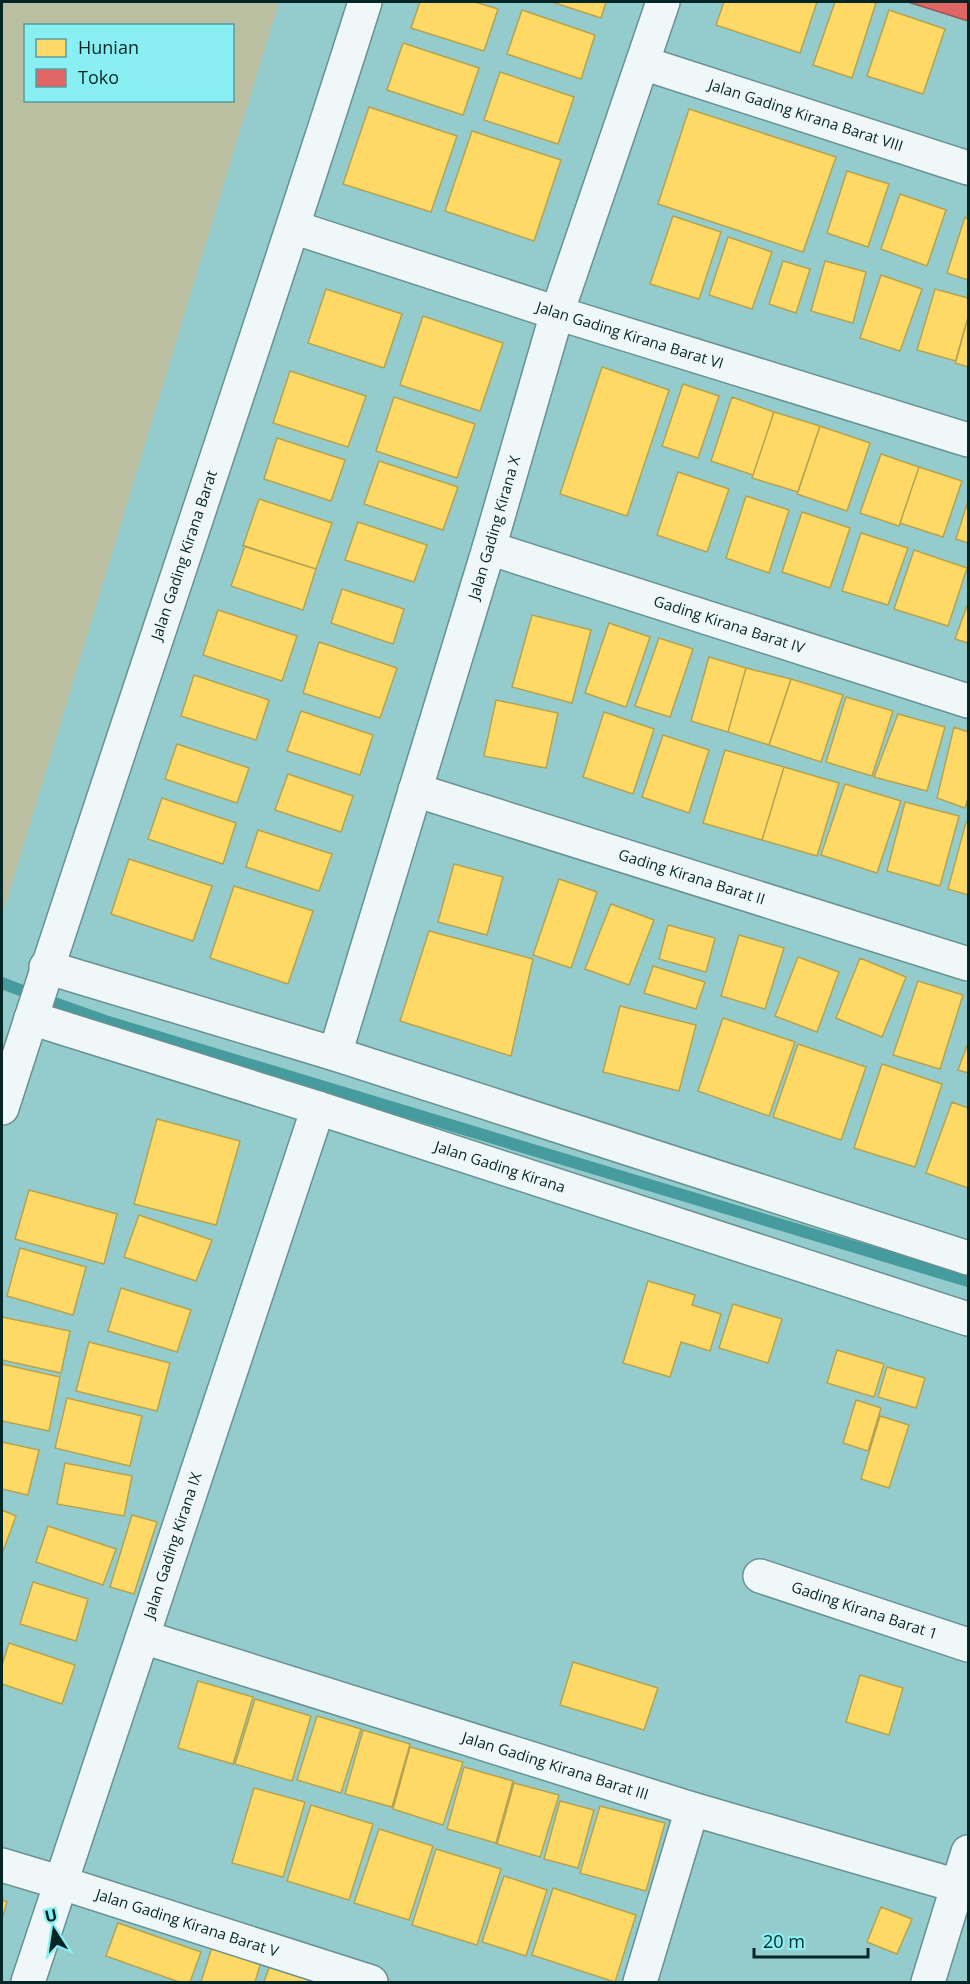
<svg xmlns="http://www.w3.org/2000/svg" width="970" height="1984" font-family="'Open Sans',sans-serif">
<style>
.green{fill:#b9bfa0;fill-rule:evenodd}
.homes{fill:#ffd966;stroke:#b4a353;stroke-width:1.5}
.shops{fill:#e06666;stroke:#9e5353;stroke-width:1.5}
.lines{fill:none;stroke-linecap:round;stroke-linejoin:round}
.stream{stroke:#469b9e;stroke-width:12}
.minor-casing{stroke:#699192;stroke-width:36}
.minor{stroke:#eff7f8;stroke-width:33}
.labels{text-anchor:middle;stroke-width:6;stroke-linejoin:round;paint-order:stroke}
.street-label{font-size:15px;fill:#042627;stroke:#8aeff3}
</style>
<rect width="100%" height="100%" fill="#94cccd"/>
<path class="green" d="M 2,2 L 279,2 L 2,917 ZM 26,26 L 232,26 L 232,100 L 26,100 Z"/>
<path class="homes" d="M 420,2 L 475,2 L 498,9 L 484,51 L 411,28 Z
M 552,2 L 606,2 L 601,18 Z
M 724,2 L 817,2 L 800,53 L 716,25 Z
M 835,2 L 871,2 L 876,3 L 852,78 L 813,65 Z
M 522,10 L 595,35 L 581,79 L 507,54 Z
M 889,10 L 945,29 L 923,94 L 867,76 Z
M 403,43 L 479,68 L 463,115 L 387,90 Z
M 500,72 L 574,97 L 558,144 L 484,120 Z
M 369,107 L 457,136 L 431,212 L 343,184 Z
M 689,109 L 836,157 L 803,252 L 658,204 Z
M 472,131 L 561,160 L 534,241 L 445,211 Z
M 847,171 L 889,184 L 868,247 L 827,233 Z
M 900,194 L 946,210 L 927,266 L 881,249 Z
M 673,216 L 721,232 L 699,299 L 650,284 Z
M 965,217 L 968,219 L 968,280 L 947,273 Z
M 728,237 L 772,252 L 752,309 L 709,295 Z
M 783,261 L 810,269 L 796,313 L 769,304 Z
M 825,261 L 866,272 L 853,323 L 811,311 Z
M 881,275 L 922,289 L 900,351 L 860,338 Z
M 326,289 L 402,314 L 384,368 L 308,343 Z
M 935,289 L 968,298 L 968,317 L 956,361 L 917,350 Z
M 423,316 L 503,343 L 480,411 L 400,385 Z
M 968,317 L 968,367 L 955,363 Z
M 602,367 L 669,390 L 627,516 L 560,494 Z
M 290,371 L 366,396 L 348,447 L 273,423 Z
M 683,384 L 719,396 L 698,458 L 662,446 Z
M 394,397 L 475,424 L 457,478 L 376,451 Z
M 732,397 L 774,412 L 753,475 L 711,461 Z
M 774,412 L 820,426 L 798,492 L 752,478 Z
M 820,426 L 870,443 L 847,511 L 797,494 Z
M 277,438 L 345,460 L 331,501 L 264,479 Z
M 881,454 L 919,467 L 899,526 L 860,513 Z
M 379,461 L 458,487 L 443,530 L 364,504 Z
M 919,467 L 962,481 L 943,537 L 900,523 Z
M 678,472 L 729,489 L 707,552 L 657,535 Z
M 746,496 L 789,510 L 769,573 L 726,558 Z
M 259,499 L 332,523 L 316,569 L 243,546 Z
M 968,501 L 968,543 L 956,539 Z
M 802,512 L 850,528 L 830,588 L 782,572 Z
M 358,522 L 427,545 L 414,582 L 345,560 Z
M 861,533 L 908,548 L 888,605 L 842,591 Z
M 245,546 L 316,569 L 303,610 L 231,586 Z
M 914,550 L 967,568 L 948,626 L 894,609 Z
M 342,589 L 404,609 L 393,644 L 331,623 Z
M 968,603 L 968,643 L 955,639 Z
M 218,610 L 297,636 L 282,681 L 203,655 Z
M 532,615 L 591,630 L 572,703 L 512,687 Z
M 609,623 L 650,637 L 626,707 L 585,693 Z
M 659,638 L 693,649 L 670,717 L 635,706 Z
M 319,642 L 397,668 L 380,718 L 303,693 Z
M 709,657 L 746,668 L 728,732 L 691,721 Z
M 746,668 L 791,679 L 769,745 L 728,732 Z
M 194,675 L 269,700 L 256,740 L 181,716 Z
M 791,679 L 843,695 L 821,762 L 769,745 Z
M 846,697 L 893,711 L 872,776 L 826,762 Z
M 496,700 L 558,713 L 546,768 L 484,756 Z
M 301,711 L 373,735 L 360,775 L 287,751 Z
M 604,712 L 654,729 L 633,794 L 583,777 Z
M 898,714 L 945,727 L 927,791 L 874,777 Z
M 954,727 L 968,732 L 968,798 L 965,808 L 937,798 Z
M 663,735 L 709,750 L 689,813 L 642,797 Z
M 177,744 L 249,768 L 237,803 L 165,779 Z
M 725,750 L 784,767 L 762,840 L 703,823 Z
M 784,767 L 839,783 L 817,856 L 762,840 Z
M 288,774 L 353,796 L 341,832 L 275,810 Z
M 845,784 L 901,801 L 877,873 L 821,855 Z
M 162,798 L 236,823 L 223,864 L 148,839 Z
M 905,802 L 959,816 L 940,886 L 887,871 Z
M 966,822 L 968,822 L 968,895 L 948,889 Z
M 258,830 L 332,854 L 319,891 L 246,867 Z
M 129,859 L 212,886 L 193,941 L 111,914 Z
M 454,864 L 503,877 L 487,935 L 438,922 Z
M 559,879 L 597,892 L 571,968 L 533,955 Z
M 234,886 L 313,911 L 288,984 L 210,958 Z
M 611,904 L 654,920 L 629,985 L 585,969 Z
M 668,925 L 715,938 L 706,972 L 659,959 Z
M 429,931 L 533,959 L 511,1056 L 400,1021 Z
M 739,935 L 784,948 L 765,1009 L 721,996 Z
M 798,957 L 839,972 L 817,1032 L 775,1016 Z
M 860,958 L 906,977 L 882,1037 L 836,1018 Z
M 653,966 L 705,982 L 696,1009 L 644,993 Z
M 918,981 L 963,995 L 940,1069 L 893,1055 Z
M 620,1006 L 696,1025 L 679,1091 L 603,1072 Z
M 723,1018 L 795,1042 L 769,1116 L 698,1091 Z
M 968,1043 L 968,1073 L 958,1070 Z
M 798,1044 L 866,1067 L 841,1140 L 773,1117 Z
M 882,1064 L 942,1084 L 915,1167 L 854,1148 Z
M 952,1102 L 968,1108 L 968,1188 L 926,1173 Z
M 157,1119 L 240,1141 L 216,1225 L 134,1204 Z
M 29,1190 L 117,1214 L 104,1264 L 15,1239 Z
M 139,1215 L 212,1240 L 196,1281 L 124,1257 Z
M 20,1248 L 86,1267 L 73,1315 L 7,1296 Z
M 648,1281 L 695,1295 L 692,1305 L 721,1314 L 710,1351 L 681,1342 L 670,1377 L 623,1363 Z
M 121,1288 L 191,1310 L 177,1352 L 108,1331 Z
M 733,1304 L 782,1319 L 768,1363 L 719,1348 Z
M 2,1317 L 70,1331 L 61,1373 L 2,1360 Z
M 89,1342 L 170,1363 L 157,1411 L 76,1391 Z
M 837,1350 L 884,1364 L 874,1397 L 827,1383 Z
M 2,1364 L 60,1377 L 49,1431 L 2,1421 Z
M 887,1367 L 925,1378 L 916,1408 L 878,1397 Z
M 67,1398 L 142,1416 L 130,1466 L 55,1448 Z
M 856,1400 L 881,1408 L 868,1451 L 843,1443 Z
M 880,1416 L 909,1425 L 889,1488 L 861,1479 Z
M 2,1442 L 39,1450 L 28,1495 L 2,1489 Z
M 65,1463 L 132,1476 L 124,1516 L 57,1504 Z
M 2,1510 L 16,1516 L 2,1554 Z
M 132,1515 L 157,1522 L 134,1594 L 110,1587 Z
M 48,1526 L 116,1549 L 103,1585 L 36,1562 Z
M 33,1582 L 88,1599 L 76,1641 L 20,1624 Z
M 9,1643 L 75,1665 L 62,1704 L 2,1684 L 2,1665 Z
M 573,1662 L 658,1688 L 644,1730 L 560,1705 Z
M 860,1675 L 903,1688 L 889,1735 L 846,1722 Z
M 198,1681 L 253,1697 L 233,1764 L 178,1748 Z
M 255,1699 L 311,1716 L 292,1781 L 235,1764 Z
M 317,1716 L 361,1729 L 341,1793 L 297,1780 Z
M 363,1730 L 410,1744 L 392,1807 L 345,1794 Z
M 410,1747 L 463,1762 L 443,1825 L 393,1809 Z
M 464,1767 L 513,1781 L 496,1843 L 447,1829 Z
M 514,1783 L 559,1795 L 540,1857 L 497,1844 Z
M 254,1788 L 305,1802 L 283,1877 L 232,1863 Z
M 560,1801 L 594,1810 L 578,1868 L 544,1859 Z
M 311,1805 L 373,1824 L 349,1900 L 287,1881 Z
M 600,1806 L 665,1823 L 646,1891 L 580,1873 Z
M 379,1829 L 433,1846 L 409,1920 L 354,1903 Z
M 436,1849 L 501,1869 L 477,1945 L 412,1925 Z
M 504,1876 L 547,1890 L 526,1956 L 482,1942 Z
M 553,1888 L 636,1915 L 615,1982 L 532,1955 Z
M 2,1900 L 7,1902 L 2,1919 Z
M 881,1907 L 912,1919 L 897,1954 L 867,1942 Z
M 118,1923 L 201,1952 L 190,1982 L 179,1982 L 106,1956 Z
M 212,1947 L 261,1962 L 255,1982 L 201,1982 Z
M 270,1965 L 328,1982 L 264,1982 Z"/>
<path class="shops" d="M 908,2 L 968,2 L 968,21 Z"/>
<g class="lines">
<path class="stream" d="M 2,983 L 36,996
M 40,998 L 105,1021 L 968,1281"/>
<g class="minor-casing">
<g id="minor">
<path id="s1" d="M 643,63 L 968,168"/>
<path id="s2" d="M 293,227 L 557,313 L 968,440"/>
<path id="s3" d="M 489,548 L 968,701"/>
<path id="s4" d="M 415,790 L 968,964"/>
<path d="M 46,967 L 335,1054 L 968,1258"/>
<path id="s5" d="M 31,1018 L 318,1108 L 968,1319"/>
<path id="s6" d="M 335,1054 L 489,548 L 557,313 L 663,2"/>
<path id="s7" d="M 2,1108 C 121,739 248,372 365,2"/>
<path id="s8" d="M 760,1576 L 968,1645"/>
<path id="s9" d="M 143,1637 L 692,1809 L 968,1889"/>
<path id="s10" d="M 2,1865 L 62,1883 L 371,1982"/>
<path id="s11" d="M 28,1982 L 318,1108"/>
<path d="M 640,1982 L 692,1809"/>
<path d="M 928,1982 L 968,1852"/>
</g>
</g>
<use href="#minor" class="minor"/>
</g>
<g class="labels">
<g class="street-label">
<text dy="5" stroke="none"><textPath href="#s1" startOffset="171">Jalan Gading Kirana Barat VIII</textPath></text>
<text dy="5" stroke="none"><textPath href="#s2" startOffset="354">Jalan Gading Kirana Barat VI</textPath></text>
<text dy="5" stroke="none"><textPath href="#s6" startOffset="550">Jalan Gading Kirana X</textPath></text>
<text dy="5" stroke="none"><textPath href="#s7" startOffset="582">Jalan Gading Kirana Barat</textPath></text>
<text dy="5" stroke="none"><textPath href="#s3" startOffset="252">Gading Kirana Barat IV</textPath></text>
<text dy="5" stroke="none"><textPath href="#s4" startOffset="290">Gading Kirana Barat II</textPath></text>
<text dy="5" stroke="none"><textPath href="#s5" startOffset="492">Jalan Gading Kirana</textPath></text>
<text dy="5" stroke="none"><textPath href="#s11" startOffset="460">Jalan Gading Kirana IX</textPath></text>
<text dy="5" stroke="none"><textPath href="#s8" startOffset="110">Gading Kirana Barat 1</textPath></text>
<text dy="5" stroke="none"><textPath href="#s9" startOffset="432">Jalan Gading Kirana Barat III</textPath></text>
<text dy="5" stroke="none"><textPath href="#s10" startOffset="194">Jalan Gading Kirana Barat V</textPath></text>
</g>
</g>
<rect width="970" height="1984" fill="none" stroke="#042627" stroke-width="6"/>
<rect x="24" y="24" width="210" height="78" fill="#8aeff3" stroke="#549fa1" stroke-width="1.5"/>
<rect x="36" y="39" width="30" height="18" fill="#ffd966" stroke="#549fa1" stroke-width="1.5"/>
<text x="78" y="54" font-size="18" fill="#042627">Hunian</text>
<rect x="36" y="69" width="30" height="18" fill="#e06666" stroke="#549fa1" stroke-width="1.5"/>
<text x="78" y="84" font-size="18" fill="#042627">Toko</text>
<g transform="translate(54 1930) rotate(348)" stroke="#8aeff3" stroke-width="4.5" paint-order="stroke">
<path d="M0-4.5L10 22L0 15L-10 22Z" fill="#042627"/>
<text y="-9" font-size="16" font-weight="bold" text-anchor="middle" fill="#042627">U</text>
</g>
<path d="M754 1948v9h114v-9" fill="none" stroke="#042627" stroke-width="3"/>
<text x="763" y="1948" font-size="18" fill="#042627" stroke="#8aeff3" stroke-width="4.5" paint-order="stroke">20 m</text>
</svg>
